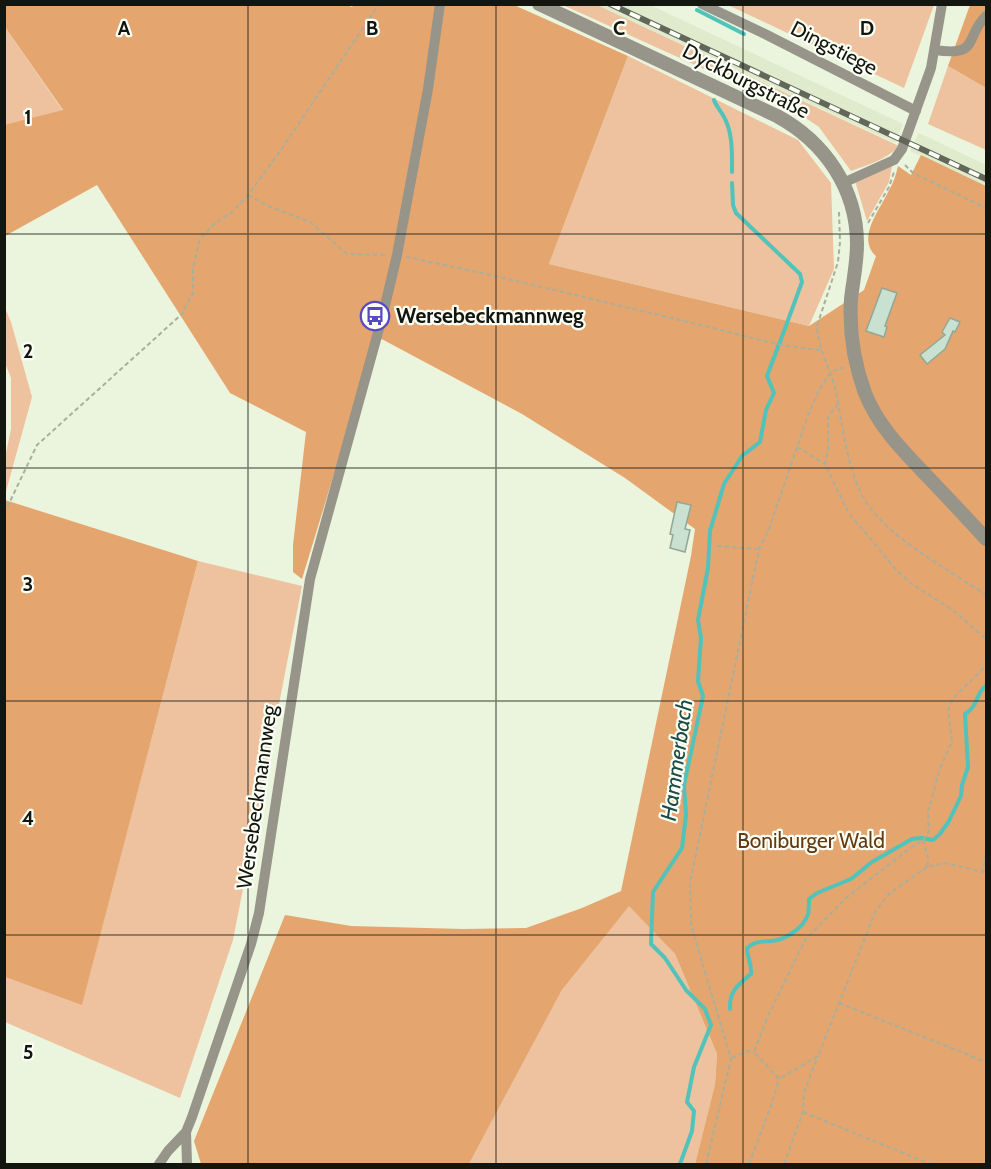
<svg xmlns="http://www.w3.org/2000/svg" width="991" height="1169" font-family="Cabin,sans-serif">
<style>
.built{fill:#dfebcc}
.green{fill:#eec29e}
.forest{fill:#e5a56e}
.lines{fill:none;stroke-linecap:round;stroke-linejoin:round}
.stream{stroke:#51c3ba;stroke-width:4}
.building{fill:#c9e1d1;stroke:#90a798;stroke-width:1.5}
.path{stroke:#a8af9c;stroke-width:2;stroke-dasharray:4.5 3;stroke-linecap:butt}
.minor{stroke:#97948a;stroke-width:10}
.tertiary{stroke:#97948a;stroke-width:14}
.rail-casing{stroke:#626759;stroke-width:6}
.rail{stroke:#fbfff5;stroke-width:4;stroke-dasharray:11;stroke-linecap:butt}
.grid{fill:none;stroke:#13160e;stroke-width:1.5;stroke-opacity:0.55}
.labels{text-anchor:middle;stroke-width:4.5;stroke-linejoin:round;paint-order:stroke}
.street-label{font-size:21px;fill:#13160e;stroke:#fbfff5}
.poi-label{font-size:21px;font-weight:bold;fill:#13160e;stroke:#fbfff5;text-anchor:start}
.park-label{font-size:21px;fill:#643a10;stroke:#fbfff5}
.water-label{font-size:22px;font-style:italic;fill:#194b47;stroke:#fbfff5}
.grid-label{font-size:20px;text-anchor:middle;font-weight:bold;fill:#13160e;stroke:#fbfff5;stroke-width:4.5;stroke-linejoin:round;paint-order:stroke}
</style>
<rect width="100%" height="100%" fill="#ebf4dc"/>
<path class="built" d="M 597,5 L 650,5 L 903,124 L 895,143 Z
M 919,133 L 986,165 L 986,186 L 910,151 Z"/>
<path class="green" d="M 563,5 L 597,5 L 899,146 C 888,159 867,165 851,171 L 819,127 L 794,110 Z
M 728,5 L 934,4 L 934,5 L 904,88 Z
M 5,27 L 63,111 L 5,125 Z
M 628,56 L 798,140 L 831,183 L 834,269 L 809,326 L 549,264 Z
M 948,66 L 986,88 L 986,150 L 928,124 Z
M 892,166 L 889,182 L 867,221 L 855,181 Z
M 5,308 L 11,322 L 32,397 L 5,495 L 5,458 L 11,429 L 11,378 L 5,363 Z
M 198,561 L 302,586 L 233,940 L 180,1098 L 5,1022 L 5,977 L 82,1004 Z
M 629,905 L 675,954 L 717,1054 L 715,1084 L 695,1164 L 469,1164 L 562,990 Z"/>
<path class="forest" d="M 344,4 L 352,7 L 354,4 L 514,5 L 628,56 L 549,264 L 809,326 L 864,290 L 876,256 C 856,238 880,210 888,192 C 893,184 896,175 898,166 L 911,175 L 921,155 L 986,186 L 986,1164 L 695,1164 L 715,1084 L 717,1054 L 675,954 L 629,906 L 562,990 L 469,1164 L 201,1164 L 194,1141 L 285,915 L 351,926 L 463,929 L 526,928 L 582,908 L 621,891 L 691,556 L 695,529 L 625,478 L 522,414 L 376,336 L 302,579 L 293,572 L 293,545 L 306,432 L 230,393 L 97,185 L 5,236 L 4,125 L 63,110 L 5,27 L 5,5 Z
M 970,5 L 986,5 L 986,88 L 948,66 Z
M 5,500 L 198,561 L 82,1005 L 5,977 Z"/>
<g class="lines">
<path class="stream" d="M 697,10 L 744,34
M 714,100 C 716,106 721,111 724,117 C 733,133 732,154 732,172
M 732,183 L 733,205 L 736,213 L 800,274 L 802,282 L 780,342
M 730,1009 C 729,991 738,985 751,974 C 752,964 747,957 747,948 C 756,941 759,942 770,941 C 784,941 804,928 808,914 C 809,909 809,904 809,899 L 817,893 L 851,879 L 872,862 L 912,839 L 922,838 L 933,840 L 940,834 L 949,821 L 961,796 L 962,785 L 968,767 L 965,714 C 979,706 976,692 986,686
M 680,1164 L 692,1131 L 694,1111 L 687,1102 L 694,1067 L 711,1025 L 705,1009 L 686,990 L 665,958 L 651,944 L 653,892 L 682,848 L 686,815 L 684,785 L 703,696 L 698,681 L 701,638 L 698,620 L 708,568 L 710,531 L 724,484 L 742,456 L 760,442 L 766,410 L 774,393 L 767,376 L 779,344"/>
</g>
<path class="building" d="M 882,288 L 897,293 L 885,326 L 887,327 L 884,337 L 866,331 Z
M 950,318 L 960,322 L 955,332 L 953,331 L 945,349 L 927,364 L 920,355 L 945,335 L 942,332 Z
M 677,502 L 691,505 L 685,529 L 690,530 L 685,552 L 670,548 L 673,535 L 670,534 Z"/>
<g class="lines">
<path class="path" d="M 905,165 L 913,173 L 986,208
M 248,195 L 270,207 L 310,222 L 347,254 L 386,255
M 839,212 L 840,242 L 838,262 L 817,326 C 818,349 831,370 836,392 C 843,427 846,463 862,495 C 882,535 950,570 986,595
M 868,223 L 889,187 L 894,172
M 406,257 C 501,276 594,300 688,322 C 730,331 779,348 822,350
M 838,404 L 828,417 L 828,450 L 825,464 L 848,512 L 897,571 L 912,584 L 954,611 L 986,639
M 797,447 L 825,464
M 4,514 L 37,445 L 182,314 L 193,293 L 193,268 L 200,239 L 214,224 L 232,212 L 248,195 L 283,147 L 379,4
M 717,546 L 759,549
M 923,840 L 928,857 L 927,867 L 945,863 L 983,872
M 986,854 L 983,872 L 986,874
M 927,867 L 890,893 L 876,910 L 818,1056 L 779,1079 L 754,1052 L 768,1016 L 805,940 L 846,898 L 909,849 L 923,840 L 929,831 L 928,812 L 940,768 L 952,742 L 948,710 L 953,698 L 986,666
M 839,1003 L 986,1062
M 732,1058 L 747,1051 L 754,1052
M 803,1112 L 930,1164
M 706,1164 L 731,1059 L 691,925 L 690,883 L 759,549 L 769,529 L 807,418 L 819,390 L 831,372 L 844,367
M 749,1164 L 771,1106 L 779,1079
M 784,1164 L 803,1112 L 804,1092 L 818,1056"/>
<path class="minor" d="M 702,4 L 765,34 L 916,111
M 935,50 C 981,57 964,37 986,16
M 843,183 L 894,160 L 902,149 L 931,68 L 942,4
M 186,1132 L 187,1164
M 159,1164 L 168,1151 L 186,1132 L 192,1117 L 251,944 L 259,913 L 310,579 L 382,318 L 397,255 L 428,89 L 440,4"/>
<path class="tertiary" d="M 539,4 L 777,116 C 825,142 857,189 857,244 C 857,263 853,281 851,299 C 849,331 854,363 865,393 C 878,426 903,451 927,476 C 947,497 967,518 986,539"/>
<g class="rail-casing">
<path id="rail" d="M 610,4 L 986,179"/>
</g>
<use href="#rail" class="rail"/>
</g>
<path class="grid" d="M 248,4 L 248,1164M 496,4 L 496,1164M 743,4 L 743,1164M 4,234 L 986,234M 4,468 L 986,468M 4,701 L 986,701M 4,935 L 986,935"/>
<defs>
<g id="bus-ring" transform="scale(1.5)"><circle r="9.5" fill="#fbfff5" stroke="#5749c1" stroke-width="1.5"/><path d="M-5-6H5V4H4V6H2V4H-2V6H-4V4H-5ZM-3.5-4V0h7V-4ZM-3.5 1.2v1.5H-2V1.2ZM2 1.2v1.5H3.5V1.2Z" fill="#5749c1"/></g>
</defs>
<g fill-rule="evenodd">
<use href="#bus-ring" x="375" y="316"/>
</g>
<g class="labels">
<g class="street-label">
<text transform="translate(834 48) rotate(27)" y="7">Dingstiege</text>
<text transform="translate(746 81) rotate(27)" y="7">Dyckburgstraße</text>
<text transform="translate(257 797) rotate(-82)" y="7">Wersebeckmannweg</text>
</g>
<g class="poi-label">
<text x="396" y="323">Wersebeckmannweg</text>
</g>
<g class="park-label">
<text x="811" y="848">Boniburger Wald</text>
</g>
<g class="water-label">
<text transform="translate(676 760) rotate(-82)" y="8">Hammerbach</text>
</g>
</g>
<g class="grid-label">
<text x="124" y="35">A</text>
<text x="372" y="35">B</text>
<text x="619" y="35">C</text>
<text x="867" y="35">D</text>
<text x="28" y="124">1</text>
<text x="28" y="358">2</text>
<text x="28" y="591">3</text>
<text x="28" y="825">4</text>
<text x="28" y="1059">5</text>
</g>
<rect width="991" height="1169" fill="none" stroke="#13160e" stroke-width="12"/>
</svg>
